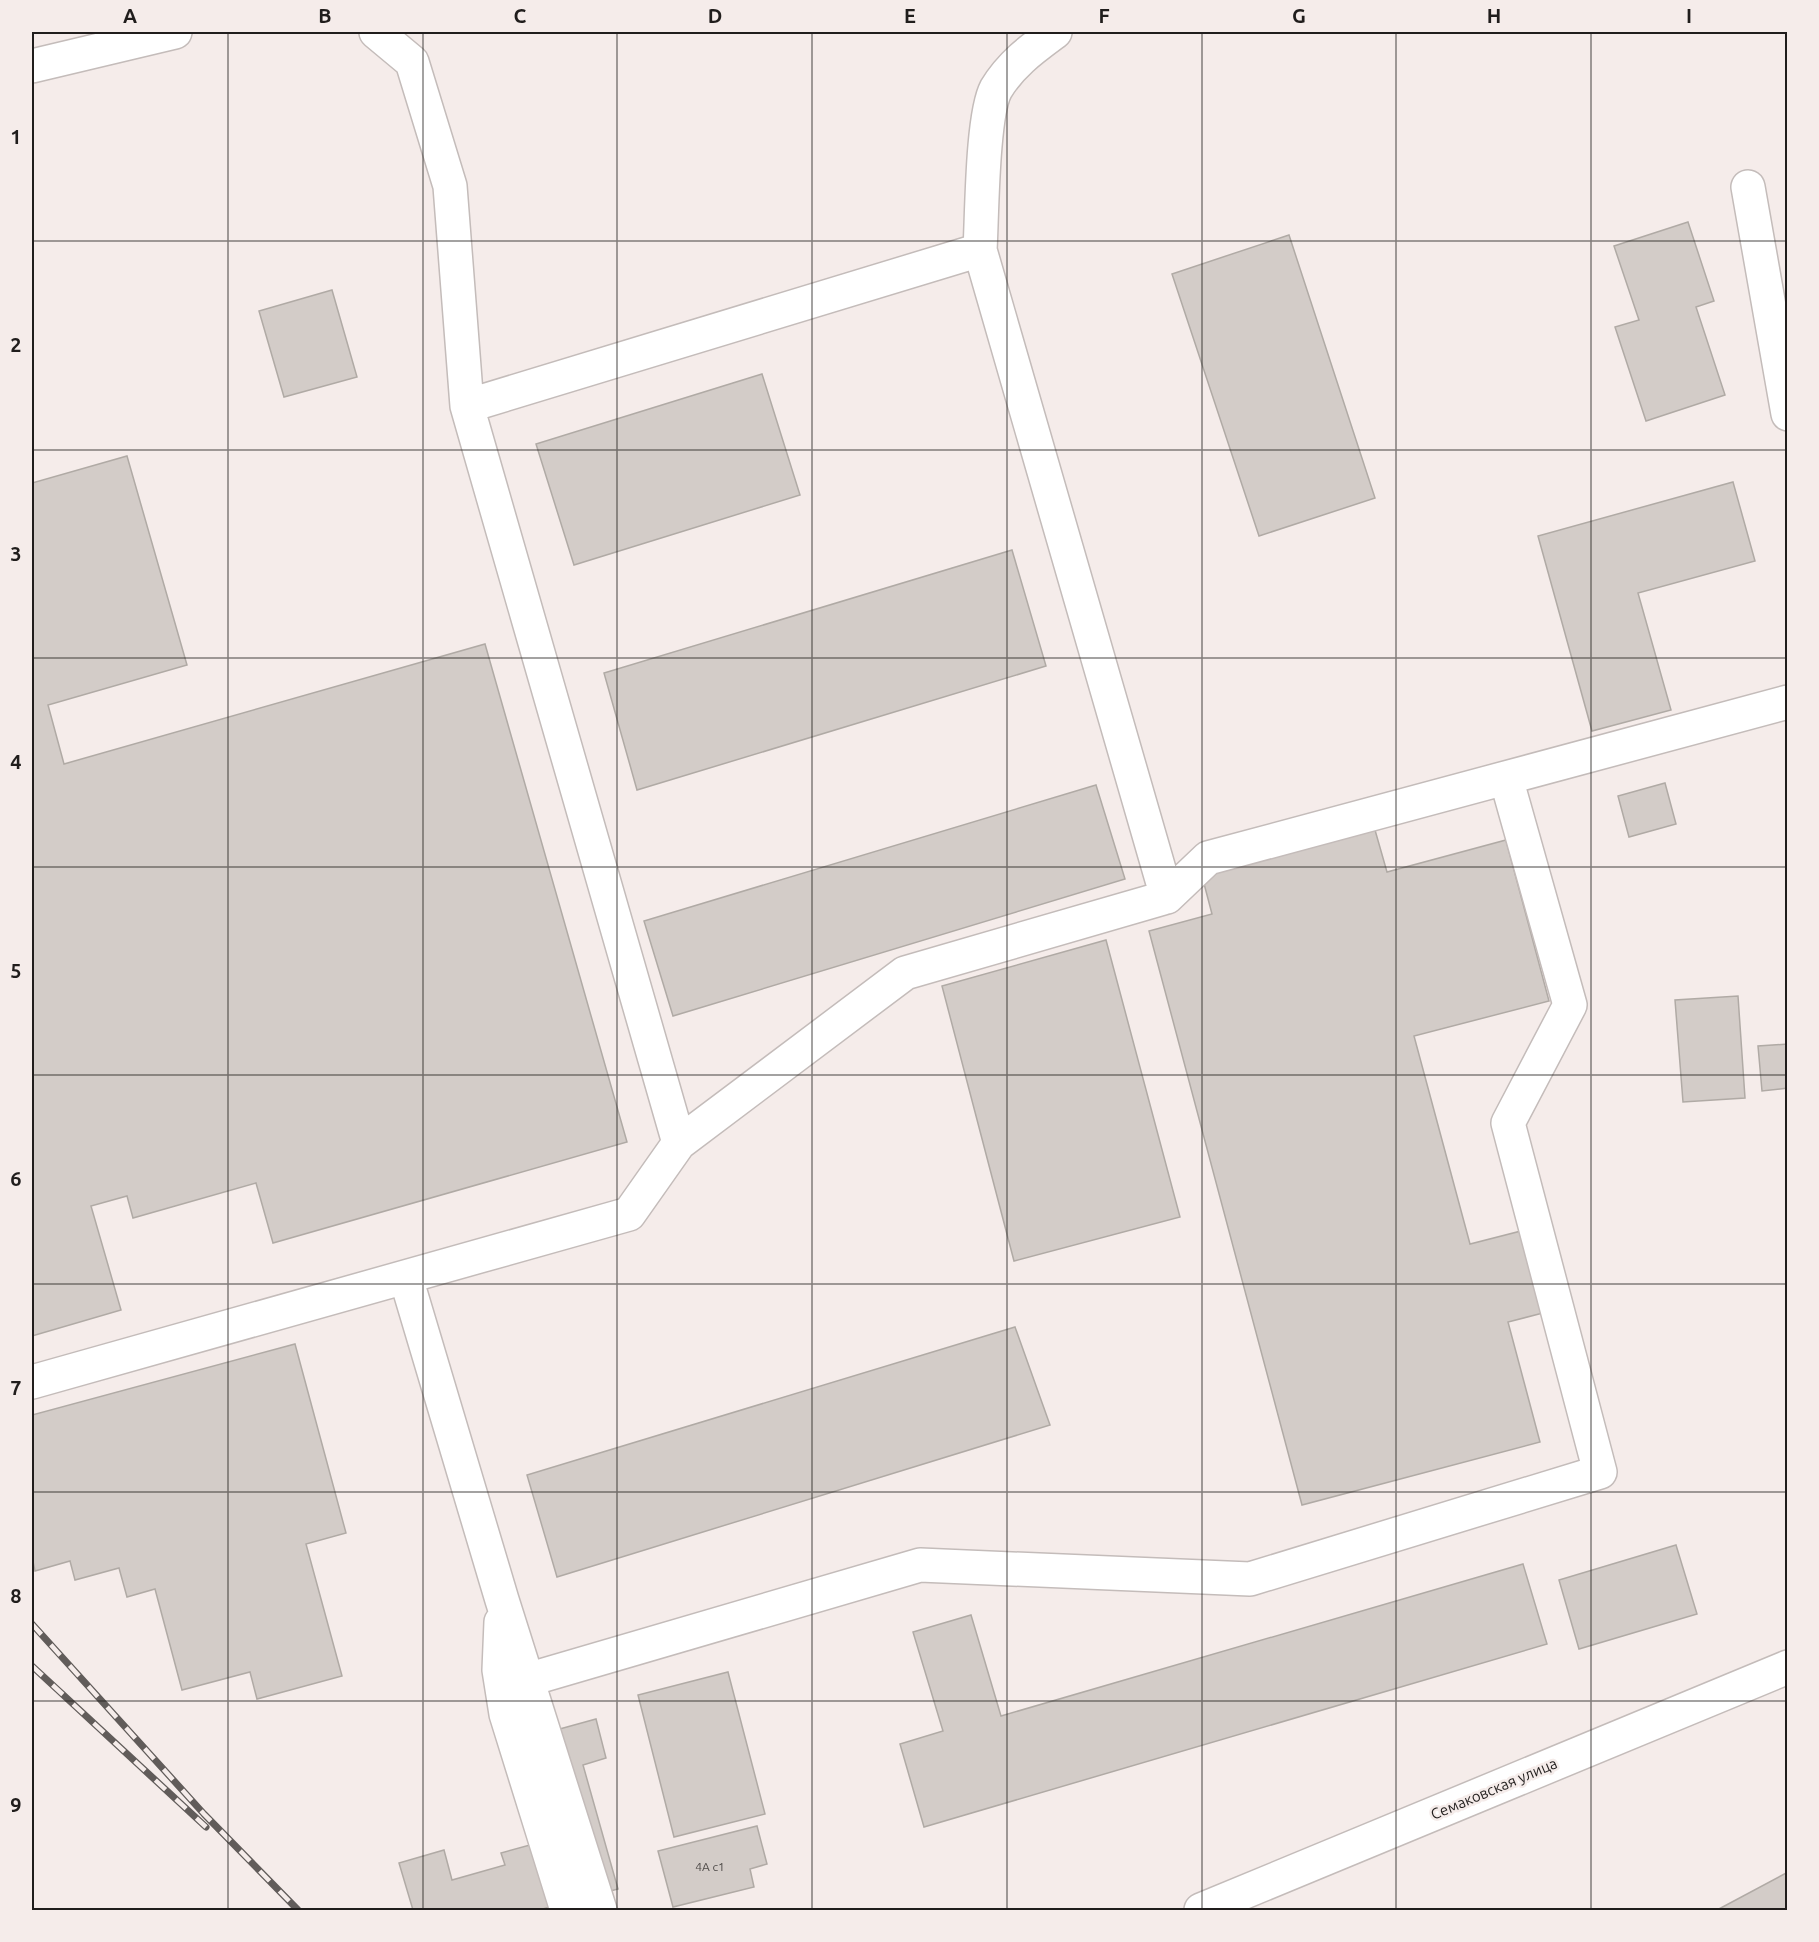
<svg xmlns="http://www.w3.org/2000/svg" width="1819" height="1942" font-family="Ubuntu,sans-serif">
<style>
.building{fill:#d3ccc8;stroke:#b0aaa5;stroke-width:1.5}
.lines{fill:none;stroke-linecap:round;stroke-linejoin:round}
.minor-casing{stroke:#c4bcba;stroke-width:36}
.minor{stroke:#fff;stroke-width:33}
.rail-casing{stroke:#615c5a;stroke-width:7}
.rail{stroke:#f5ecea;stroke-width:4.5;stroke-dasharray:14;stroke-linecap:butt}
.grid{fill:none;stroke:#201d1c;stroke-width:1.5;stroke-opacity:0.55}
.labels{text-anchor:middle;stroke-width:5;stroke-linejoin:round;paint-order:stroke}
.number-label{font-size:12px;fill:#4d4947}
.street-label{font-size:15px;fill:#201d1c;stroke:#f5ecea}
.neatline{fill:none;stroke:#201d1c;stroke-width:2}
.grid-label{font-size:20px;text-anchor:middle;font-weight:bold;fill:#201d1c}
</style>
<rect width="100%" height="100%" fill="#f5ecea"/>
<path class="building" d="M 1688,222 L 1714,301 L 1696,307 L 1725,395 L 1646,421 L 1615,327 L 1639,320 L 1614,246 Z
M 1289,235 L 1375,498 L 1259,536 L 1172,274 Z
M 332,290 L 357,377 L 284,397 L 259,311 Z
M 762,374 L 800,495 L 574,565 L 536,444 Z
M 127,456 L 187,665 L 48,705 L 64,764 L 485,644 L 627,1142 L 273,1243 L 256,1183 L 133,1218 L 127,1196 L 91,1206 L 121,1310 L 32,1336 L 32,483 Z
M 1733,482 L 1755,561 L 1638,593 L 1671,710 L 1592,731 L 1538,536 Z
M 1012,550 L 1046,666 L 637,790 L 604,673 Z
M 1665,783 L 1676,824 L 1629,837 L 1618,796 Z
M 1096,785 L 1125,879 L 673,1016 L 644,921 Z
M 1375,830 L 1387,872 L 1506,840 L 1549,1001 L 1414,1036 L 1470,1244 L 1521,1231 L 1543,1313 L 1508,1322 L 1540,1442 L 1302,1505 L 1149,931 L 1212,914 L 1202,876 Z
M 1106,940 L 1180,1217 L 1014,1261 L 942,986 Z
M 1738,996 L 1745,1098 L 1683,1102 L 1675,1000 Z
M 1788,1044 L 1788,1088 L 1762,1091 L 1758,1046 Z
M 1015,1327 L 1050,1425 L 557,1577 L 527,1475 Z
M 295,1344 L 346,1533 L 306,1544 L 342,1676 L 257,1699 L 250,1672 L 182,1690 L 155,1589 L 127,1597 L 119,1568 L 75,1580 L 70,1561 L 35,1571 L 32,1557 L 32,1415 Z
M 1676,1545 L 1697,1614 L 1579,1649 L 1559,1580 Z
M 1523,1564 L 1547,1644 L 924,1827 L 900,1744 L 943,1731 L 913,1632 L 971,1615 L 1001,1716 Z
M 728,1672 L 765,1814 L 674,1837 L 638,1695 Z
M 596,1719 L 606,1758 L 583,1765 L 618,1889 L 539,1910 L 413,1910 L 399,1863 L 444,1850 L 452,1880 L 505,1865 L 501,1853 L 530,1845 L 502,1745 Z
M 757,1826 L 767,1864 L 750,1869 L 754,1887 L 673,1907 L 658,1851 Z
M 1788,1872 L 1788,1910 L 1717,1910 Z"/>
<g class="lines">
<g class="minor-casing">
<path id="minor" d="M 32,66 L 175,32
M 1748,187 L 1788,414
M 980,250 C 982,216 982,115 996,89 C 1011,64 1032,49 1055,32
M 467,406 L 980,250 L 1167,897 L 905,973 L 679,1143
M 1167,897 L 1208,858 L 1788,702
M 406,1278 L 502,1600 L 600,1910
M 32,1382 L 629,1214 L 679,1143 L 467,406 L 450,186 L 412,62 L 376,32
M 501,1622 L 499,1670 L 506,1714 L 567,1910
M 527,1680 L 920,1565 L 1250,1579 L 1600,1472 L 1508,1123 L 1570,1005 L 1506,778
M 1201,1910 L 1788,1667"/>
</g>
<use href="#minor" class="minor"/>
<g class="rail-casing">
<path id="rail" d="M 32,1624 L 204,1814 L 298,1910
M 32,1666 L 206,1827"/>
</g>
<use href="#rail" class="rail"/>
</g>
<path class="grid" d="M 228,32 L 228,1910M 423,32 L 423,1910M 617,32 L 617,1910M 812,32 L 812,1910M 1007,32 L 1007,1910M 1202,32 L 1202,1910M 1396,32 L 1396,1910M 1591,32 L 1591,1910M 32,241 L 1788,241M 32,450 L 1788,450M 32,658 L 1788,658M 32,867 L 1788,867M 32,1075 L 1788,1075M 32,1284 L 1788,1284M 32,1492 L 1788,1492M 32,1701 L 1788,1701"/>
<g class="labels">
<g class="number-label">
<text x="710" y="1871">4А с1</text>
</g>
<g class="street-label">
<text transform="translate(1494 1789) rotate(-23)" y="5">Семаковская улица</text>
</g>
</g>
<rect width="1819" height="1942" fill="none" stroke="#f5ecea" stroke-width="66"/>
<rect x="33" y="33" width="1753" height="1876" class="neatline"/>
<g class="grid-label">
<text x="130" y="23">A</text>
<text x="325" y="23">B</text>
<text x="520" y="23">C</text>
<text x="715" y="23">D</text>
<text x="910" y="23">E</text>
<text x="1104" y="23">F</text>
<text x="1299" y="23">G</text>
<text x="1494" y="23">H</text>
<text x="1689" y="23">I</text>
<text x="16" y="144">1</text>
<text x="16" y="352">2</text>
<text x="16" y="561">3</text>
<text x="16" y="769">4</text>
<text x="16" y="978">5</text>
<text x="16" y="1186">6</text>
<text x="16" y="1395">7</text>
<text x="16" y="1603">8</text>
<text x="16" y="1812">9</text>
</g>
</svg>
